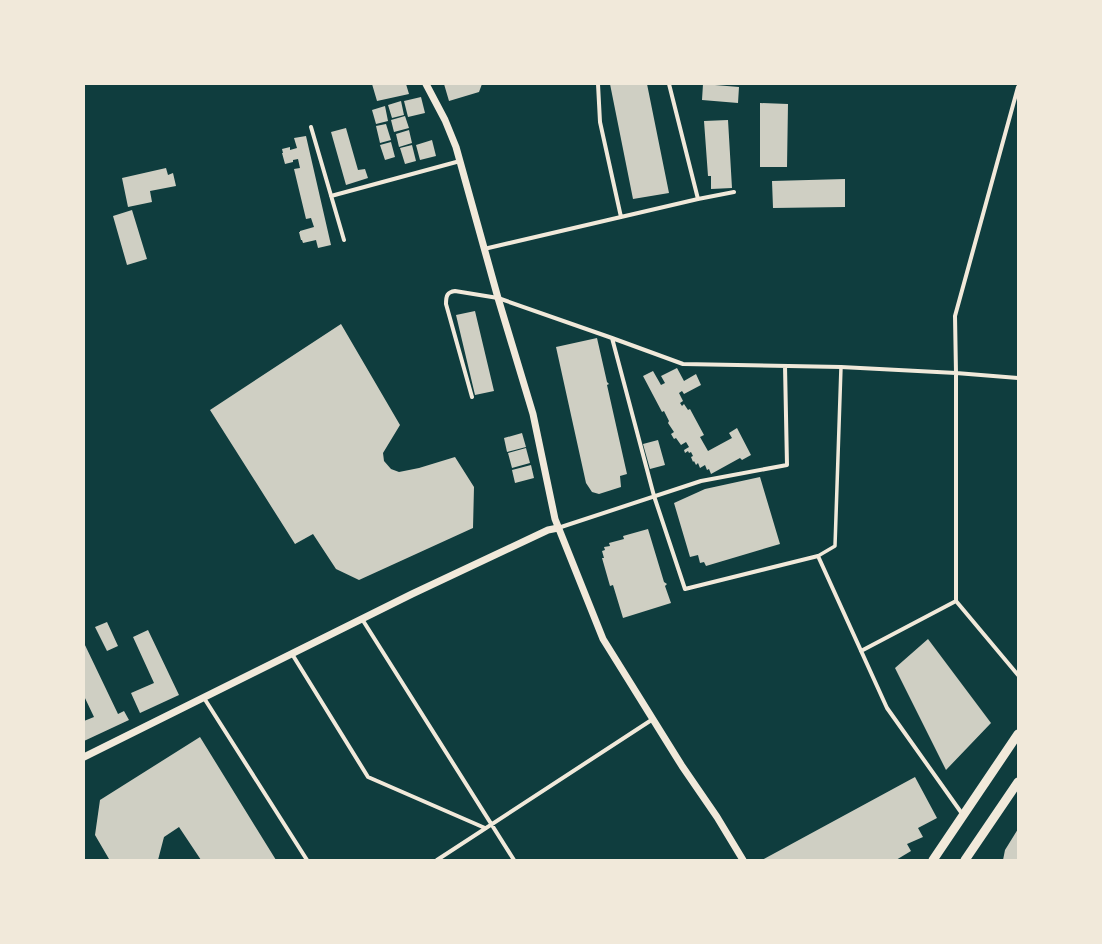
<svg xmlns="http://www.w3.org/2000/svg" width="1102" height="944" font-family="'Roboto Condensed',sans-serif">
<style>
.building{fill:#cfcfc3}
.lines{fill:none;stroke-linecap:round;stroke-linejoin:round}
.pedestrian{stroke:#f1e9da;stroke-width:3.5}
.minor{stroke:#f1e9da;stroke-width:4}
.tertiary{stroke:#f1e9da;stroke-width:7}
.primary{stroke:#f1e9da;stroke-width:9}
</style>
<rect width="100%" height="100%" fill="#0f3d3e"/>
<path class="building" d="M 372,84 L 406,84 L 409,94 L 377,101 Z
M 444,84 L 482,84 L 479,92 L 449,101 Z
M 610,84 L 647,84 L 669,193 L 633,199 Z
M 703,84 L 739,87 L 738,103 L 702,100 Z
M 421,97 L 425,113 L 408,117 L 404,101 Z
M 401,101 L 404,115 L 392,118 L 388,105 Z
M 760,103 L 788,104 L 787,167 L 760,167 Z
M 385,106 L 388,121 L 376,124 L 372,110 Z
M 405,116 L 409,128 L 394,132 L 391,120 Z
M 728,120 L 732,188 L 711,189 L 711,176 L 708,176 L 704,121 Z
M 386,124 L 391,140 L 380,143 L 376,126 Z
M 346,128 L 358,170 L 365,169 L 368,178 L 346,185 L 331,132 Z
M 409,130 L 412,143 L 399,147 L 396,134 Z
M 306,136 L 331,245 L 318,248 L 316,240 L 303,243 L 302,240 L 301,240 L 299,232 L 300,232 L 300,231 L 314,227 L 311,218 L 306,219 L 294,169 L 300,168 L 298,159 L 293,160 L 293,162 L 285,164 L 282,153 L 283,153 L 282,149 L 290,147 L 290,150 L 297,148 L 294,138 Z
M 432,140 L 436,156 L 420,160 L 416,145 Z
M 391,142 L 395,157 L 385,160 L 380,145 Z
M 412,145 L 416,161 L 405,164 L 400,148 Z
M 166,168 L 168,175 L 173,173 L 176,186 L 150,191 L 152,202 L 128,207 L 122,178 Z
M 845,179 L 845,207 L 773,208 L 772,181 Z
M 132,210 L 147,259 L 127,265 L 113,216 Z
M 475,311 L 494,391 L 475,395 L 456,315 Z
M 341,324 L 400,425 L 383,453 L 384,461 L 391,469 L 399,472 L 419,468 L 455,457 L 474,487 L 473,528 L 359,580 L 336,569 L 313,534 L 295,544 L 210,410 Z
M 597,338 L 607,382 L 609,384 L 607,385 L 627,474 L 620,476 L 621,487 L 599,494 L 592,492 L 586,483 L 556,347 Z
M 677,368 L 684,381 L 696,374 L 701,385 L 684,394 L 682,391 L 679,393 L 683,401 L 680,403 L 682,406 L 684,404 L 688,410 L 690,409 L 704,435 L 700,437 L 708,451 L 732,438 L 729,433 L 737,428 L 751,455 L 742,460 L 740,458 L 711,474 L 709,469 L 707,470 L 705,465 L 700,468 L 698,463 L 696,465 L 694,461 L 693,462 L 691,457 L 693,456 L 691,452 L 689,453 L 688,451 L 685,453 L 684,450 L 689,447 L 686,442 L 681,445 L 676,438 L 674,439 L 671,434 L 674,432 L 668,423 L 669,421 L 664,411 L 662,412 L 643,376 L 653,371 L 661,385 L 665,383 L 661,376 Z
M 522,433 L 526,447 L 507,452 L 504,438 Z
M 658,440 L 665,465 L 650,469 L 643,444 Z
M 526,448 L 530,463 L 512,468 L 508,453 Z
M 531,465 L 534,478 L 515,483 L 512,470 Z
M 760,477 L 780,544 L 706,566 L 704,562 L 700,563 L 698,555 L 690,557 L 674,503 L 705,489 Z
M 648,529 L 664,582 L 667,584 L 665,586 L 671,603 L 623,618 L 613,585 L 610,586 L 602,558 L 604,558 L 602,551 L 605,550 L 604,547 L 610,546 L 609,543 L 624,539 L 623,536 Z
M 107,622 L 118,646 L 107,651 L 95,627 Z
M 148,630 L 179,695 L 140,713 L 131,693 L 154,683 L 133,637 Z
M 928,639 L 991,723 L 946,770 L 895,668 Z
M 84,643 L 118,714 L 124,711 L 129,720 L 84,741 L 84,721 L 94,717 L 84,696 Z
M 200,737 L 276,860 L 201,860 L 179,827 L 164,837 L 158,860 L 114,860 L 109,859 L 95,835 L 100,800 Z
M 915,777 L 937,818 L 918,828 L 923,837 L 907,844 L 911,851 L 896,860 L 762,860 Z
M 1018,829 L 1018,860 L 1003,860 L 1005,850 Z"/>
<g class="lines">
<path class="pedestrian" d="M 818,556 L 835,546 L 841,367"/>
<path class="minor" d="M 598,84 L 600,122 L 621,217
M 1018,87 L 955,316 L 956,373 L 956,601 L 1018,675
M 311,127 L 344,240
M 331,196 L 460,161
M 698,199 L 734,192
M 484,249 L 698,199 L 669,84
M 612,338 L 654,496 L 685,589 L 818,556 L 887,708 L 963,815
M 472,397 L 446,304 C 446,296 447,292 455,291 L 498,298 L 612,338 L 683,364 L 841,367 L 956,373 L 1018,378
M 558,528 L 701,481 L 787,465 L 785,366
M 362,619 L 514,860
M 861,651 L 956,601
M 292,654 L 368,777 L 485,828
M 204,698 L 307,860
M 437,860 L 653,719"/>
<path class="tertiary" d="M 426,84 L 445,120 L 456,147 L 498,298 L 533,414 L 555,519 L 603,639 L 682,766 L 717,817 L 743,860
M 84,757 L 412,594 L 548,530 L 558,528"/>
<path class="primary" d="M 933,860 L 1018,734
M 965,860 L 1018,782"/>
</g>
<rect width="1102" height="944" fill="none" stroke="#f1e9da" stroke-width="170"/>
</svg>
